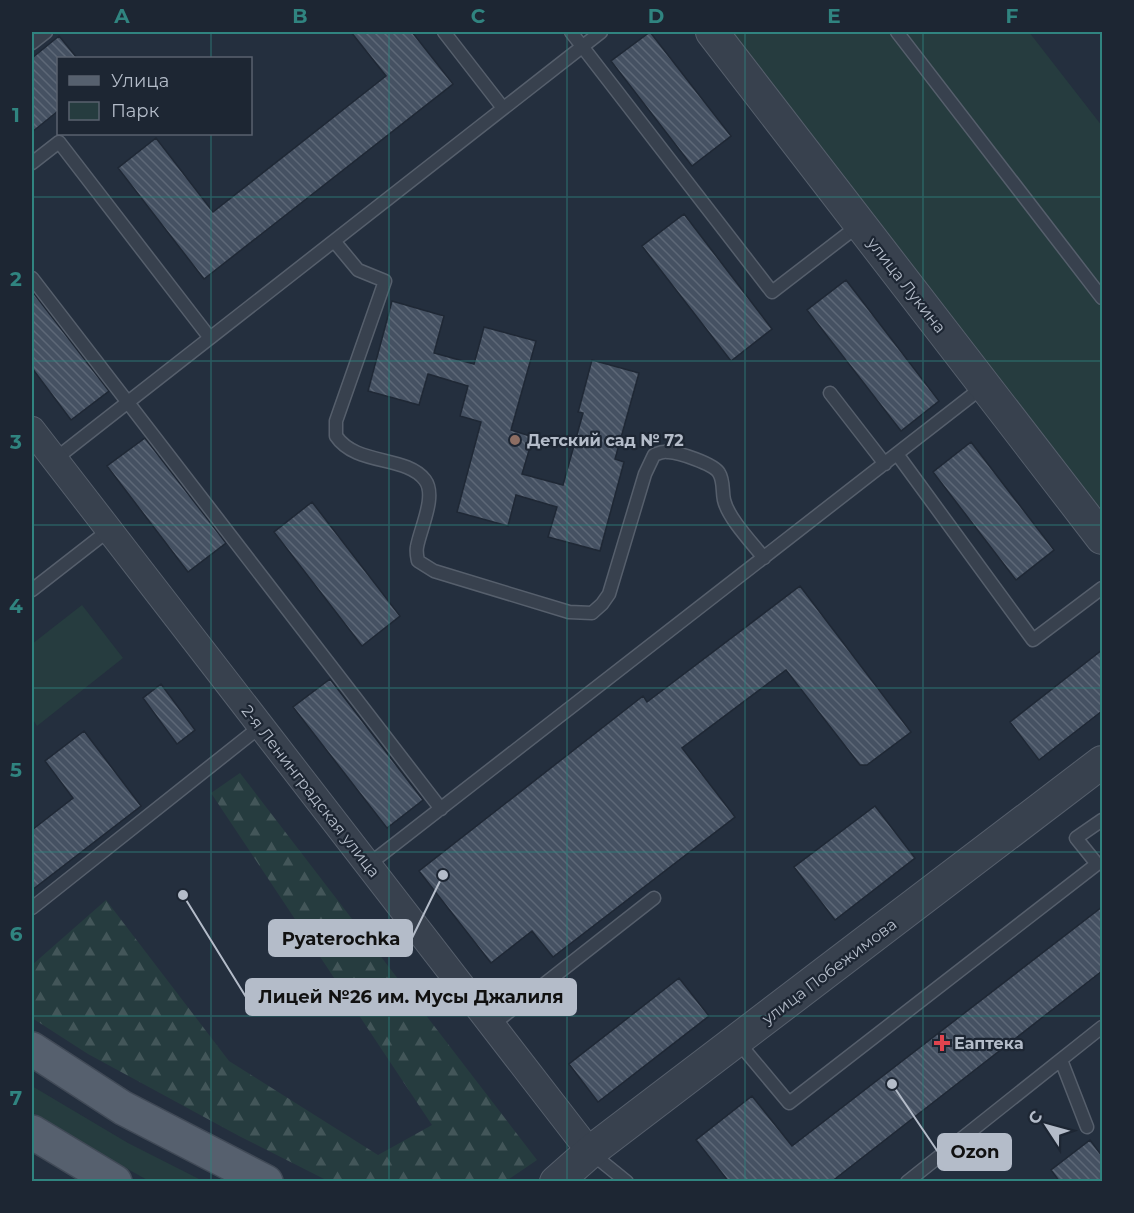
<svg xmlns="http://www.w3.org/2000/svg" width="1134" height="1213" font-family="Montserrat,sans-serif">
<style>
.green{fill:#263c3f}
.forest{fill:url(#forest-firs)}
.building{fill:url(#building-back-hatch);stroke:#1f2835;stroke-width:1.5}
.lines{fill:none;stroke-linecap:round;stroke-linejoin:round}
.service-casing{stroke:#565f6c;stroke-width:15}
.minor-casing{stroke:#565f6c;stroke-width:28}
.tertiary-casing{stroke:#565f6c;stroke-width:34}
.primary-casing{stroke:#414a57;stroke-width:36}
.service{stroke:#38414e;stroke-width:12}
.minor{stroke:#38414e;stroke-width:26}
.tertiary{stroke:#38414e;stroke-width:32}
.primary{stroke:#56606e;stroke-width:33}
.grid{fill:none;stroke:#308480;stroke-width:1.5;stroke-opacity:0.55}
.education-dot{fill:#8d6e63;stroke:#1d2633;stroke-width:2}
.health-dot{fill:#e0444e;stroke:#1d2633;stroke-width:2}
.labels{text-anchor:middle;stroke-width:4.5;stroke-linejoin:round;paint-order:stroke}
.street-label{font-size:16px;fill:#b4bcc9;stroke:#1d2633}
.poi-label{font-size:16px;font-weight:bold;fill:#b4bcc9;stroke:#1d2633;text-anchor:start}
.leader{fill:none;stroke:#b4bcc9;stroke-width:2}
.callout-dot{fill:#b4bcc9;stroke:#1d2633;stroke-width:2}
.callout{fill:#b4bcc9;stroke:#b4bcc9;stroke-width:2}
.callout-label{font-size:18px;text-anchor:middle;font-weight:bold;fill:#111}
.neatline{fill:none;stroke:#308480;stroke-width:2}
.grid-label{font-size:20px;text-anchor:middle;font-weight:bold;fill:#308480}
</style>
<defs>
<pattern id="forest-firs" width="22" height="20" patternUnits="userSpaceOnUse" patternTransform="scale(1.5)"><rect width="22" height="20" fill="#263c3f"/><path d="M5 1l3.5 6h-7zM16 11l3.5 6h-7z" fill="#435659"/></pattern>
<pattern id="building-back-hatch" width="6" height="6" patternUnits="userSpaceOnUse" patternTransform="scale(1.5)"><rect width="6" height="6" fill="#455162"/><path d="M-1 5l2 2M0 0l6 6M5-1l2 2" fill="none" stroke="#5d6877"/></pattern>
</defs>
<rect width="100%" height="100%" fill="#242f3e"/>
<path class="green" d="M 725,32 L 1029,32 L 1102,126 L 1102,504 L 1095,510 Z
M 82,605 L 123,658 L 37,726 L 32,718 L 32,644 Z
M 32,1086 L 128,1143 L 203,1181 L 149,1181 L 79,1142 L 32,1112 Z"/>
<path class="forest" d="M 240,773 L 537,1160 L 506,1181 L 328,1181 L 239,1136 L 88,1054 L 32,1018 L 32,965 L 106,900 L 229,1061 L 378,1155 L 432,1125 L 211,793 Z"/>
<path class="building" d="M 351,32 L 412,32 L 453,84 L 204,279 L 118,168 L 156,138 L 213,212 L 386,76 Z
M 650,32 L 731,136 L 692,166 L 611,61 Z
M 59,36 L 77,58 L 58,58 L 58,111 L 32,132 L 32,58 Z
M 684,214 L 772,329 L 731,361 L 642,246 Z
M 846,280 L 939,401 L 901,431 L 807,310 Z
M 32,291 L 109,391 L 71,420 L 32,368 Z
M 392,301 L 444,316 L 434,353 L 474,364 L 484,327 L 536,341 L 511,430 L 533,437 L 522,474 L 563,485 L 583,413 L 578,412 L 579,409 L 592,360 L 639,373 L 615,459 L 624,462 L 600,551 L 548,537 L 557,507 L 516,495 L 508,526 L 457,512 L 481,422 L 460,416 L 468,386 L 428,374 L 419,405 L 368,391 Z
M 145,438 L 226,543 L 188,572 L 107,466 Z
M 971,442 L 1054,550 L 1016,580 L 933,472 Z
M 312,502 L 400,616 L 362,646 L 274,532 Z
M 800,586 L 911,732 L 867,765 L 860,765 L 786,670 L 682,748 L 735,817 L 553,957 L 532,931 L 491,963 L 419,871 L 643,696 L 647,702 Z
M 1102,650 L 1102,711 L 1039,760 L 1010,722 Z
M 330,679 L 423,800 L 387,828 L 293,707 Z
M 161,684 L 195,730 L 177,744 L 143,698 Z
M 84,731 L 141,806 L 32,890 L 32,830 L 73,798 L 45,761 Z
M 875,806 L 915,858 L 835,920 L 794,867 Z
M 1102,907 L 1102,971 L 831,1182 L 729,1182 L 696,1140 L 752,1096 L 792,1146 Z
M 679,978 L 709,1016 L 598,1102 L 569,1064 Z
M 1090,1140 L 1102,1156 L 1102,1182 L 1060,1182 L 1051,1170 Z"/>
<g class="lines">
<g class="service-casing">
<path id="service" d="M 444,32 L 503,108
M 571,32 L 772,292 L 859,225
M 897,32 L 1102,298
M 32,43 L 46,32
M 32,163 L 59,142 L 210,338
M 334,241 L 358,270 L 385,281 L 336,421 L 336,436 C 356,466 406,455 425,480 C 437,496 420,529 417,547 C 416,552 417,556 418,561 L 434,571 L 569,612 L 592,613 L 602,604 L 609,594 L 645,474 L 654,455 C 659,453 662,451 668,452 C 678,452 714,464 719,473 C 724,481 722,491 724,500 C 728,518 752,543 764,558
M 32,278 L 441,809
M 830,393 L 885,464
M 897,454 L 1033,640 L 1102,588
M 54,460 L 601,32
M 32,590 L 109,530
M 368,865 L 984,386
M 32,908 L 261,726
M 492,1025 L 654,898
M 738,1042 L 789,1103 L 1097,864 L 1076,838 L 1102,820
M 1061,1060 L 1087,1127
M 590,1152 L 627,1182
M 907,1182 L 1102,1027"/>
</g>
<g class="minor-casing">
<path id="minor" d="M 32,430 L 590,1152"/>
</g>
<g class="tertiary-casing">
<path id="tertiary" d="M 712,32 L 1102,538
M 556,1182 L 590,1152 L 1102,762"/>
</g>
<g class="primary-casing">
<path id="primary" d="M 32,1049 L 123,1108 L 266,1182
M 32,1132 L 115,1182"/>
</g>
<use href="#service" class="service"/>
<use href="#minor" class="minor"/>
<use href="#tertiary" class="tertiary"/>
<use href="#primary" class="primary"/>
</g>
<path class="grid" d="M 211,32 L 211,58M 389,32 L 389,1182M 567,32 L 567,1182M 745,32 L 745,1182M 923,32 L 923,1182M 211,134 L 211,1182M 32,197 L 1102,197M 32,361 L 1102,361M 32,525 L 1102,525M 32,688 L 1102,688M 32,852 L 1102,852M 32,1016 L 1102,1016"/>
<circle class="education-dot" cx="515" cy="440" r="6"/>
<path class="health-dot" d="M939 1034h6v6h6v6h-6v6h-6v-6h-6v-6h6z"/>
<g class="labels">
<g class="street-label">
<text transform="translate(907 285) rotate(52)" y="6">улица Лукина</text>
<text transform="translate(311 791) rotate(52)" y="6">2-я Ленинградская улица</text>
<text transform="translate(829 971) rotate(-37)" y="6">улица Побежимова</text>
</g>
<g class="poi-label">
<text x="527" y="446">Детский сад № 72</text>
<text x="954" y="1049">Еаптека</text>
</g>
</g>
<path class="leader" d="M443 875L412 938M183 895L246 997M892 1084L938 1152"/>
<g class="callout-dot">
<circle cx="443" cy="875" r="6"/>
<circle cx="183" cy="895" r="6"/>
<circle cx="892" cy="1084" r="6"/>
</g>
<g class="callout">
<rect x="269" y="920" width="143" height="36" rx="6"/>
<rect x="246" y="979" width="330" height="36" rx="6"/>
<rect x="938" y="1134" width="73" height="36" rx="6"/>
</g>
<g class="callout-label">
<text x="341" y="945">Pyaterochka</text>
<text x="411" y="1003">Лицей №26 им. Мусы Джалиля</text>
<text x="975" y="1158">Ozon</text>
</g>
<rect width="1134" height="1213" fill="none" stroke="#1d2633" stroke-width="66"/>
<rect x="57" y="57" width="195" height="78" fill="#1d2633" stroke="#59626f" stroke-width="1.5"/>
<rect x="69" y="76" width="30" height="9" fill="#56606e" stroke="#59626f" stroke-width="1.5"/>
<text x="111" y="87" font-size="18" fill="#b4bcc9">Улица</text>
<rect x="69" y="102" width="30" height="18" fill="#263c3f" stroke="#59626f" stroke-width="1.5"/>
<text x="111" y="117" font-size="18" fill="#b4bcc9">Парк</text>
<g transform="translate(1047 1126) rotate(306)" stroke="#1d2633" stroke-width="4.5" paint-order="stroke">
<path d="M0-4.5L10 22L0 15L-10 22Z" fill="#b4bcc9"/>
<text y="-9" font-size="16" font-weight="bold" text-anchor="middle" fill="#b4bcc9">С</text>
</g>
<rect x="33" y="33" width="1068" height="1147" class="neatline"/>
<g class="grid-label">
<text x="122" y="23">A</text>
<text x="300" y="23">B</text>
<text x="478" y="23">C</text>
<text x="656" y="23">D</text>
<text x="834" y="23">E</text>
<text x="1012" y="23">F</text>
<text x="16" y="122">1</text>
<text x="16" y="286">2</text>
<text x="16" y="449">3</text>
<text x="16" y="613">4</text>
<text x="16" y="777">5</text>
<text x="16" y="941">6</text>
<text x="16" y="1105">7</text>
</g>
</svg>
